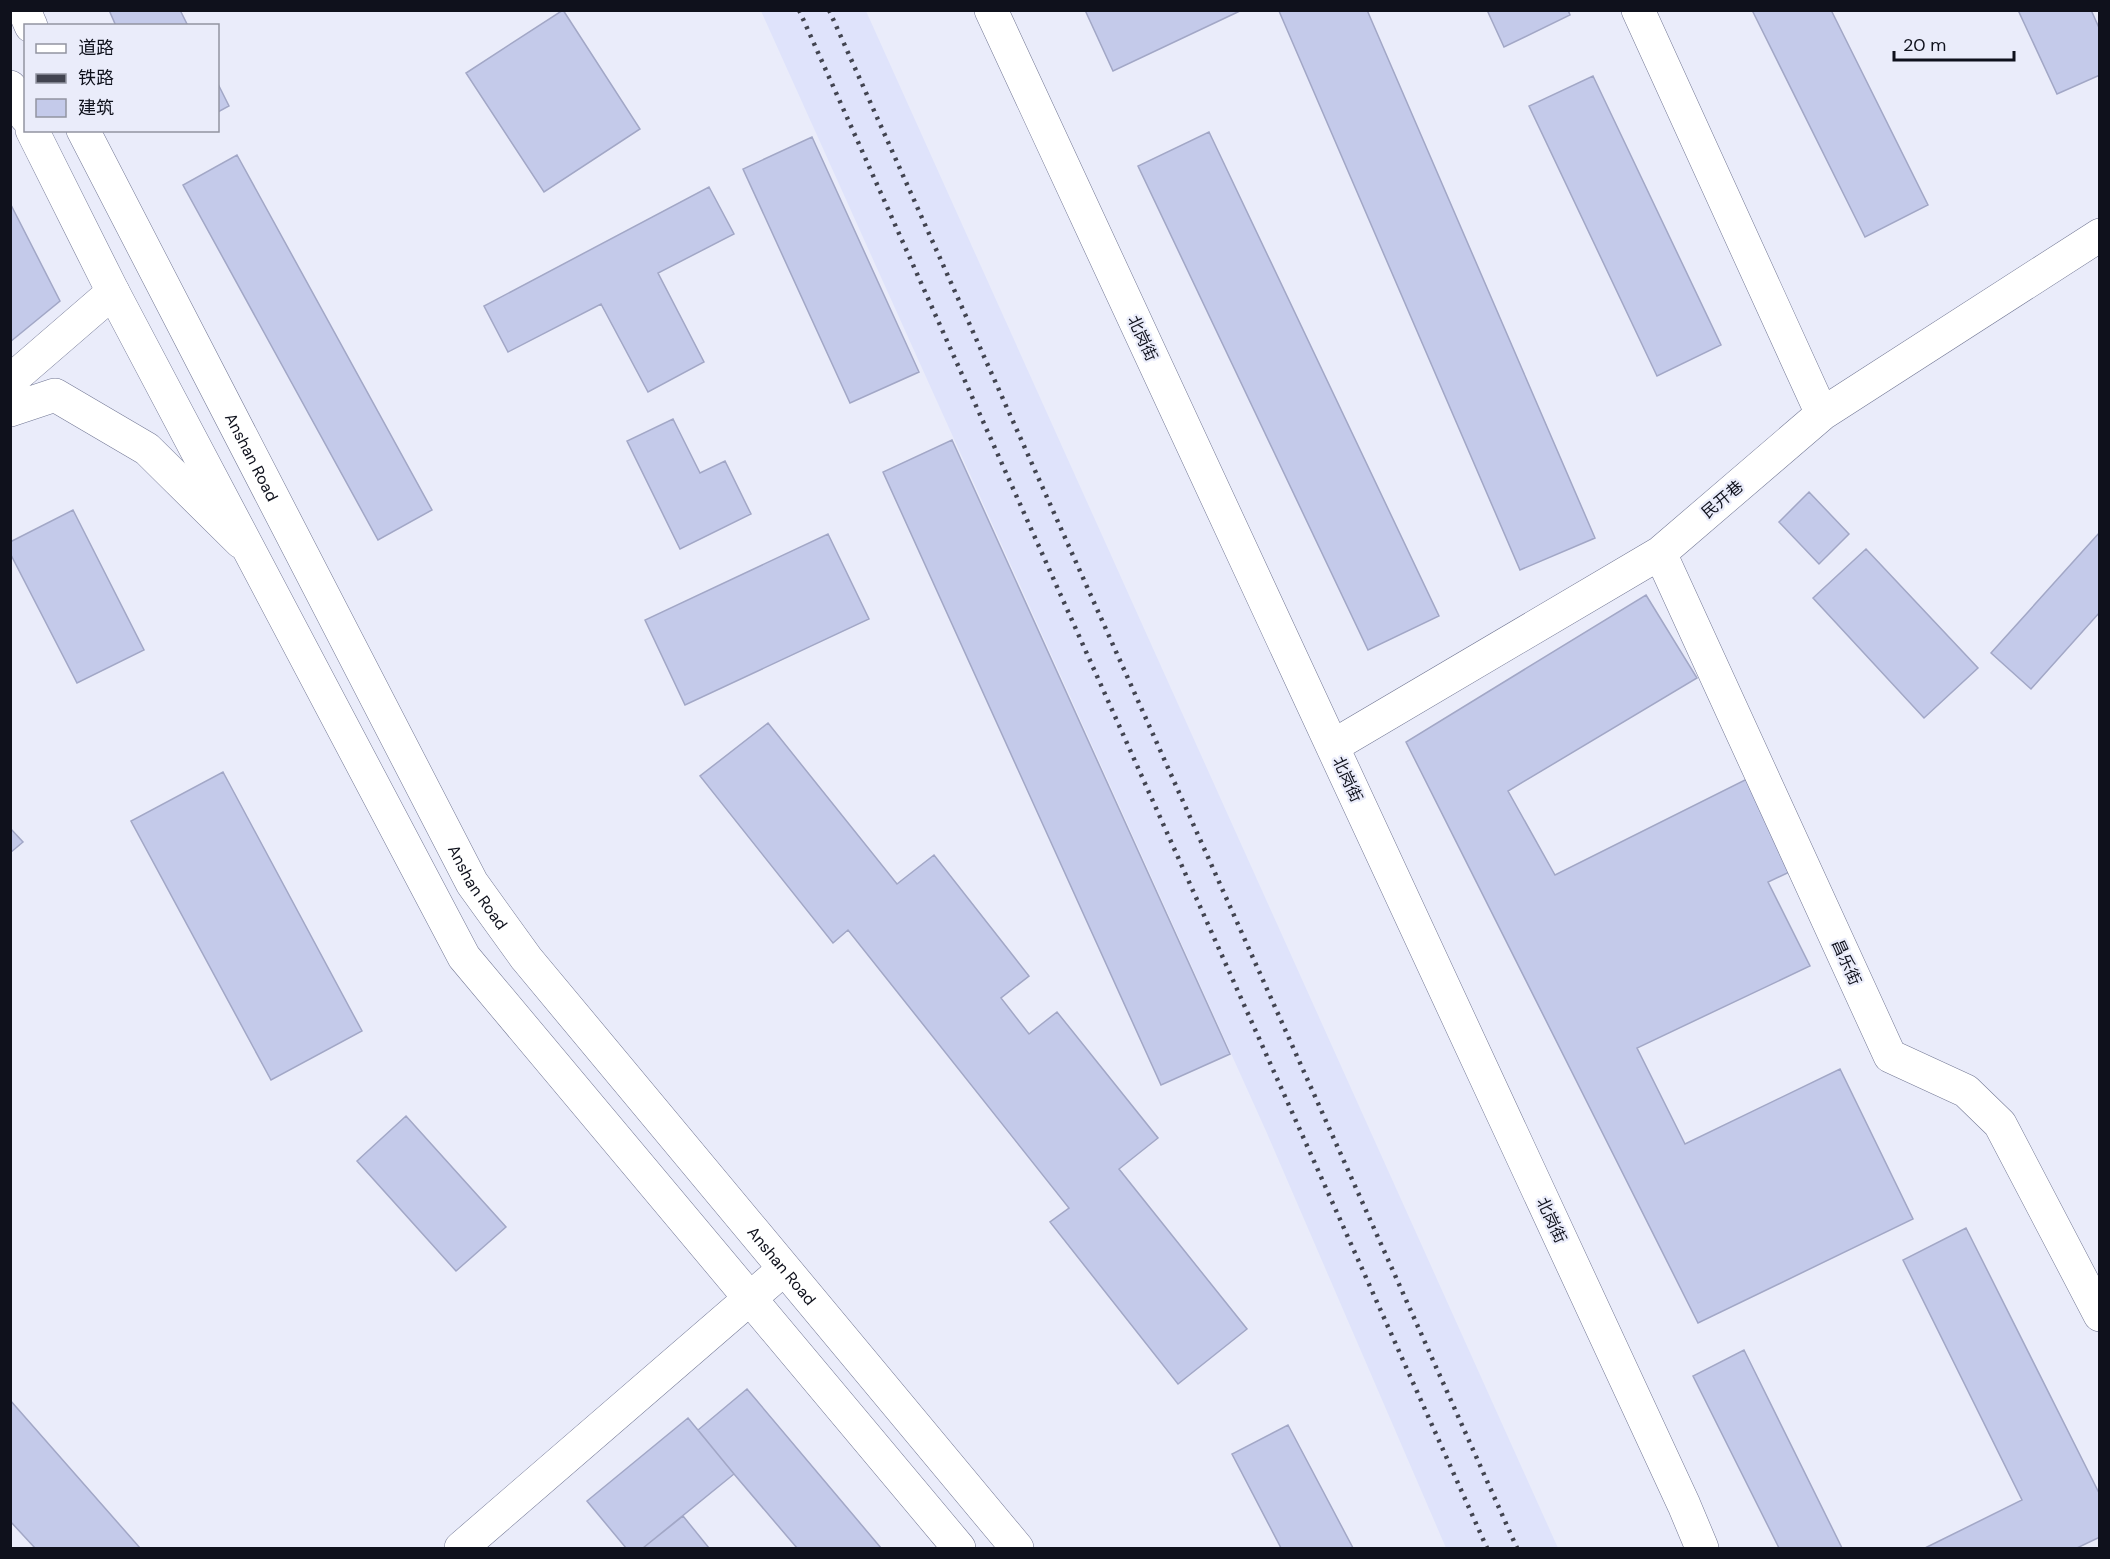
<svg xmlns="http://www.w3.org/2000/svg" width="2110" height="1559" font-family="'DM Sans','Noto Sans SC',sans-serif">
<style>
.built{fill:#dfe3fb}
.building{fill:#c4caea;stroke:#a2a7c6;stroke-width:1.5}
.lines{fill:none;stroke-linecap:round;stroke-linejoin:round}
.minor-casing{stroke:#727794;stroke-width:34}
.major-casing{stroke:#727794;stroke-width:34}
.minor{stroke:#fff;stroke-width:33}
.major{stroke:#fff;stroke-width:33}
.rail{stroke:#424450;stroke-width:4.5;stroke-dasharray:3 6;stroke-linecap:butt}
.labels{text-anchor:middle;stroke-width:4.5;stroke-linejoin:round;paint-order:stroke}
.street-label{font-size:16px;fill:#0f111c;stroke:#eaecfa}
</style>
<rect width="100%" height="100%" fill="#eaecfa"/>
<path class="built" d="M 761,11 L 866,11 L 1558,1548 L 1446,1548 L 1266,1131 Z"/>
<path class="building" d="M 109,10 L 180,10 L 188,26 L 116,26 Z
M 563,10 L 640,129 L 544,192 L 466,73 Z
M 1085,10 L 1242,10 L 1113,71 Z
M 1367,10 L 1595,538 L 1520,570 L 1279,11 Z
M 1487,10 L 1568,10 L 1570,15 L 1504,47 Z
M 1752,10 L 1831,10 L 1928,205 L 1865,237 Z
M 2018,10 L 2091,10 L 2100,30 L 2100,75 L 2057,94 Z
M 1593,76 L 1721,345 L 1657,376 L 1529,106 Z
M 218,84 L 229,106 L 218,112 Z
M 1209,132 L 1439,616 L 1368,650 L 1138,166 Z
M 812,137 L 919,372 L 850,403 L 743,169 Z
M 237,155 L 432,510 L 378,540 L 183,185 Z
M 709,187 L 734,234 L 658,273 L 704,362 L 648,392 L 601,304 L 508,352 L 484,306 Z
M 10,203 L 60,301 L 10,342 Z
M 673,419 L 700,473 L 725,461 L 751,514 L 680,549 L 627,441 Z
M 952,440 L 1230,1054 L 1161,1085 L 883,472 Z
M 1809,492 L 1849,534 L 1819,564 L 1779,522 Z
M 73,510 L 144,650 L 77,683 L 10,553 L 10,542 Z
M 2100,532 L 2100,612 L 2031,689 L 1991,653 Z
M 828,534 L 869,619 L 685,705 L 645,620 Z
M 1866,549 L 1978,668 L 1924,718 L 1813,598 Z
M 1646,595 L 1697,678 L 1508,791 L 1555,875 L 1747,779 L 1796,869 L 1768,882 L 1810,966 L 1637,1048 L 1685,1144 L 1840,1069 L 1913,1219 L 1698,1323 L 1406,742 Z
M 768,723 L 897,884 L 934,855 L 1029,976 L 1001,998 L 1029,1034 L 1057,1012 L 1158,1138 L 1119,1169 L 1247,1329 L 1178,1384 L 1050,1222 L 1069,1208 L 848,930 L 833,943 L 700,776 Z
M 223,772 L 362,1031 L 271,1080 L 131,821 Z
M 10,828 L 23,842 L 10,853 Z
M 406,1116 L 506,1227 L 456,1271 L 357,1161 Z
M 1966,1228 L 2100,1495 L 2100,1537 L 2077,1548 L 1925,1548 L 2022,1500 L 1903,1260 Z
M 1744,1350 L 1842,1548 L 1779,1548 L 1693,1376 Z
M 747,1389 L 881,1548 L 797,1548 L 734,1474 L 698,1430 Z
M 10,1400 L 140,1548 L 35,1548 L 10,1521 Z
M 688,1418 L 734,1474 L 643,1548 L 626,1548 L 587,1501 Z
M 1288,1425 L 1353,1548 L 1281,1548 L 1232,1454 Z
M 683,1516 L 709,1548 L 643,1548 Z"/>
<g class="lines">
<g class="minor-casing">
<path id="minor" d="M 991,10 L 1684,1505 L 1702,1548
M 1638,10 L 1822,414
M 10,381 L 113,292
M 10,410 L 55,395 L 147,449 L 241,542
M 1660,553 L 1890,1056 L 1966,1091 L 2000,1124 L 2100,1315
M 1333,746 L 1660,553 L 1822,414 L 2100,235
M 461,1548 L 784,1269"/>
</g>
<g class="major-casing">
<g id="major">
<path d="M 24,10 L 31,26"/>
<path d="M 10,87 L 26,117"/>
<path d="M 32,130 L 113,292 L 464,957 L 959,1548"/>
<path id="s1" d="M 83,130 L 472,883 L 526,958 L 1017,1548"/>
</g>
</g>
<use href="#minor" class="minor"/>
<use href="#major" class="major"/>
<path class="rail" d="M 799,10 L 1487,1548
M 829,10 L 1517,1548"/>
</g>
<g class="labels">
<g class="street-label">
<text transform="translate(1143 338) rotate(65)" y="6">北岗街</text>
<text dy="6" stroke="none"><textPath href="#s1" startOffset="368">Anshan Road</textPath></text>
<text transform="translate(1722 499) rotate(-40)" y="6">民开巷</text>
<text transform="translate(1348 779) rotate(65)" y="6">北岗街</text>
<text dy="6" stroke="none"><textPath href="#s1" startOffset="854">Anshan Road</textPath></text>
<text transform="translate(1847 962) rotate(66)" y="6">昌乐街</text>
<text transform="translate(1552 1220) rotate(65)" y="6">北岗街</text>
<text dy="6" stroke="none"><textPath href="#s1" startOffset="1340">Anshan Road</textPath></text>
</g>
</g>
<rect width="2110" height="1559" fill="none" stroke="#0f111c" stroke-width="24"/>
<rect x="24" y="24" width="195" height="108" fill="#eaecfa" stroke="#9294a1" stroke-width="1.5"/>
<rect x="36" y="44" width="30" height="9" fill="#ffffff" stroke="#9294a1" stroke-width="1.5"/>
<text x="78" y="54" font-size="18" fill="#0f111c">道路</text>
<rect x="36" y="74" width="30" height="9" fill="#424450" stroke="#9294a1" stroke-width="1.5"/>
<text x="78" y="84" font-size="18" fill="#0f111c">铁路</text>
<rect x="36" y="99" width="30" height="18" fill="#c4caea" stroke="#9294a1" stroke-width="1.5"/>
<text x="78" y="114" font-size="18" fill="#0f111c">建筑</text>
<path d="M1894 51v9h120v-9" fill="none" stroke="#0f111c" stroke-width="3"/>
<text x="1903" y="51" font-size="18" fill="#0f111c" stroke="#eaecfa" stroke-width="4.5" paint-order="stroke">20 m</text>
</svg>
